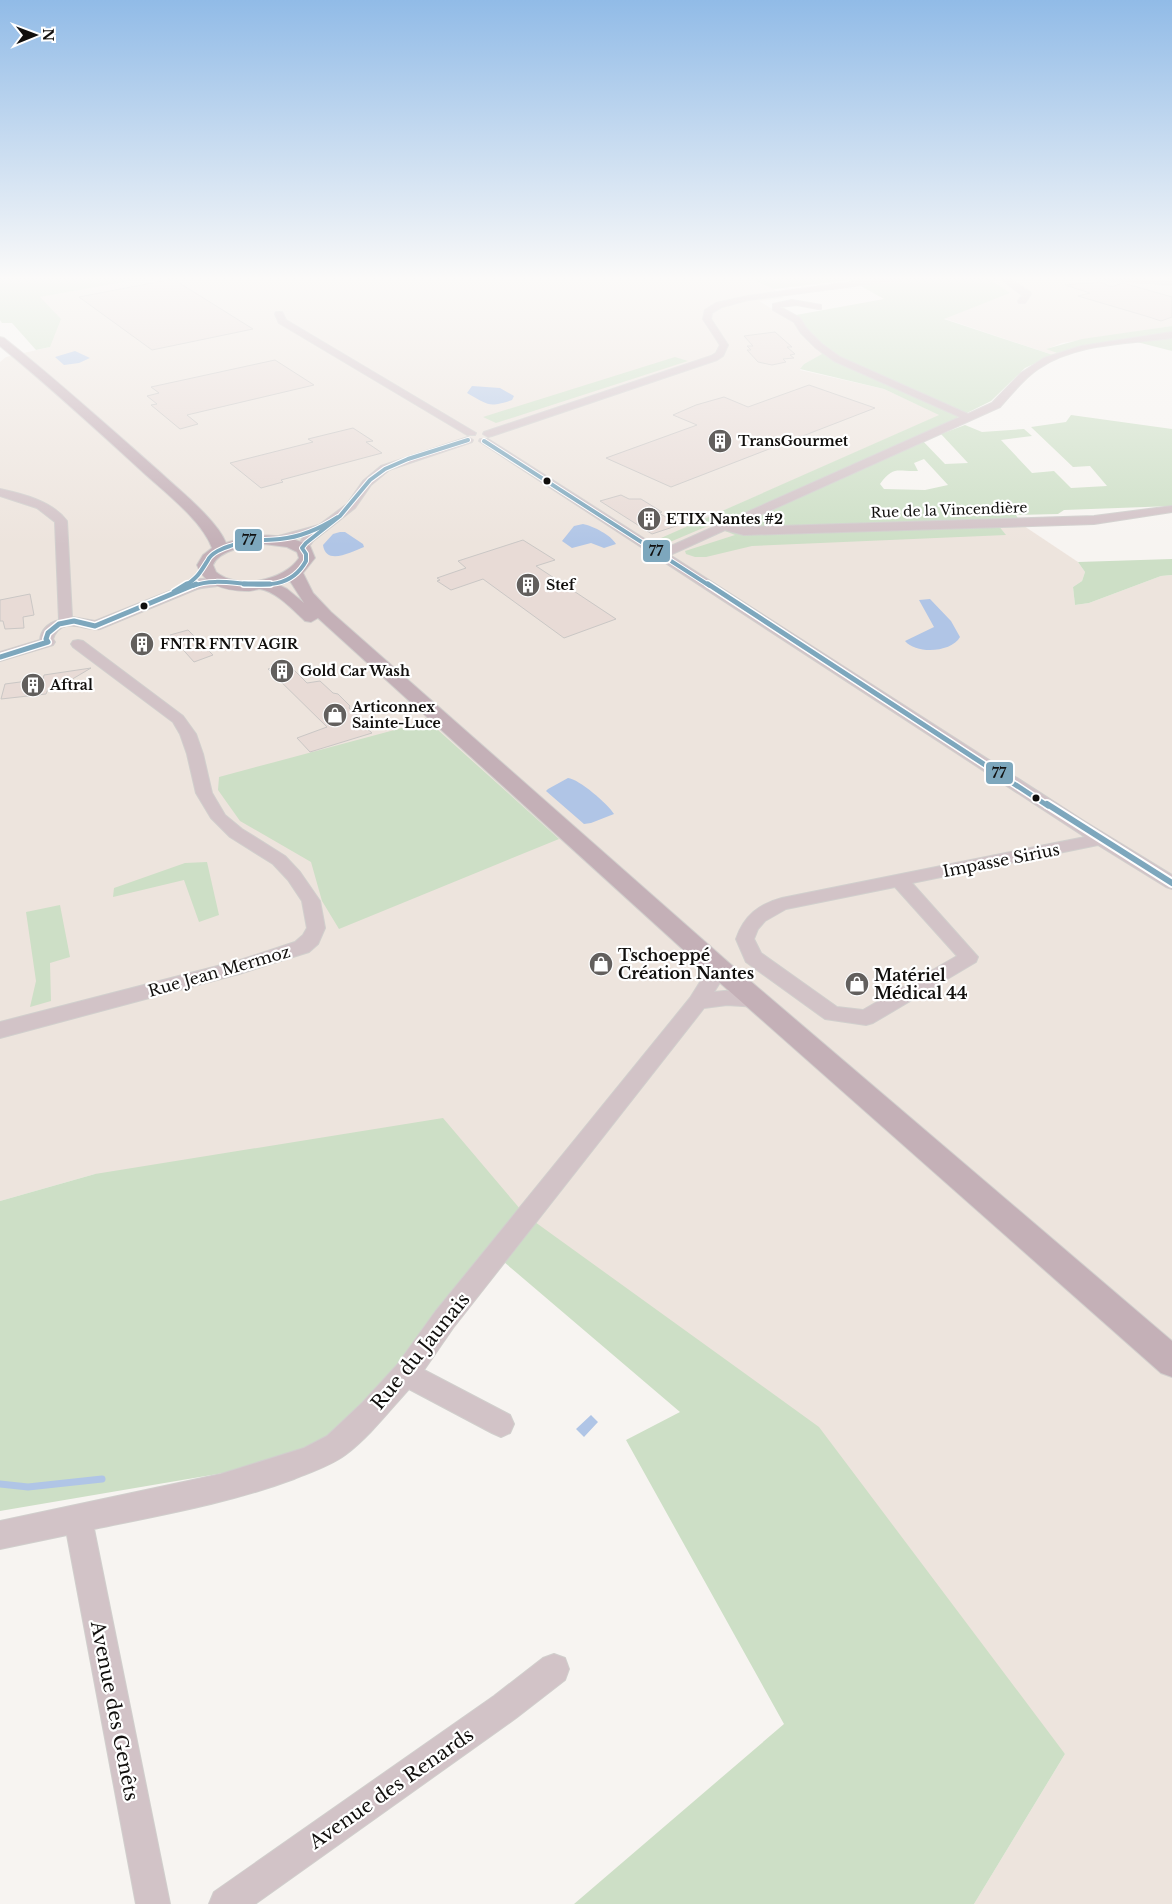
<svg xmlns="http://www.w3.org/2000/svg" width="1172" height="1904" font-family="'Libre Baskerville',serif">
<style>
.built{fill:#ede4dd}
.green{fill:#cddfc6;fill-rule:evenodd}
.water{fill:#b0c5e6}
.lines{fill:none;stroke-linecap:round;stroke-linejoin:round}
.stream{stroke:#b0c5e6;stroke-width:7}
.building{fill:#e8dbd6;stroke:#cac7c5}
.minor-casing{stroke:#d1cfcd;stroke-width:2}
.major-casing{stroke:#d1cfcd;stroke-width:2}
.minor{fill:#d2c3c7;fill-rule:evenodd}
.major{fill:#c4b0b7;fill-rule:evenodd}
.bus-1-far2-casing{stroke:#fff;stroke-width:6}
.bus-1-far1-casing{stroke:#fff;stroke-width:8}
.bus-1-casing{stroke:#fff;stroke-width:10}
.bus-1-far2{stroke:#7da7bd;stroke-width:4}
.bus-1-far1{stroke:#7da7bd;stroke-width:5}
.bus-1{stroke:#7da7bd;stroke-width:6}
.bus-dot{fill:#110f0d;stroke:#fff;stroke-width:2}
.labels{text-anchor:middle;stroke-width:4.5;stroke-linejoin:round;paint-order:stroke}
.far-poi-label{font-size:14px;font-weight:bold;fill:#110f0d;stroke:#fff;text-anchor:start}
.far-street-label{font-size:14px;fill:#110f0d;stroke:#fff}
.street-label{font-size:16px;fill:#110f0d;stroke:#fff}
.poi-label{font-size:16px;font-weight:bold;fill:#110f0d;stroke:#fff;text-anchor:start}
.near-street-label{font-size:19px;fill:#110f0d;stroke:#fff}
.line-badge{stroke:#fff;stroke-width:2}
.pale-badge-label{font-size:14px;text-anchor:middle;font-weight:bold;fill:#111}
</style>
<rect width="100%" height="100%" fill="#f7f4f1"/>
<path class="built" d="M 147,278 L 748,278 L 774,289 L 784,298 L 759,301 L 792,321 L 823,354 L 804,364 L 800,370 L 884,389 L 940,415 L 707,518 L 1021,524 L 1078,562 L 1085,572 L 1082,581 L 1073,587 L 1075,605 L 1089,603 L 1161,576 L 1172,575 L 1172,1904 L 974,1904 L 1065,1754 L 525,1215 L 95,1174 L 0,1201 L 0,362 L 6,357 L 50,347 L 39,297 Z
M 988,278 L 1172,278 L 1172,326 L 1062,343 L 1047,349 L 1057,353 L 1053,355 L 943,318 L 1010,293 Z"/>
<path class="green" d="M 0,278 L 147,278 L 40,297 L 61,319 L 50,347 L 36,350 L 12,323 L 2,323 L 0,320 Z
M 748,278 L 988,278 L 1010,293 L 944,319 L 1053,355 L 1025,368 L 991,401 L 919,437 L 945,464 L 968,463 L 941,434 L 965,425 L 982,432 L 1024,429 L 1032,436 L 1001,440 L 1032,473 L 1054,471 L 1071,488 L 1107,486 L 1090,466 L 1073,467 L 1031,427 L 1066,422 L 1071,415 L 1172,429 L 1172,506 L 1064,510 L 1058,514 L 1016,515 L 1021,524 L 998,525 L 1006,535 L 752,546 L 706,557 L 695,557 L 686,554 L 685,551 L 735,535 L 710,525 L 670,542 L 661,538 L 939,415 L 884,389 L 800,369 L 804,364 L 822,354 L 792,321 L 785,317 L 884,299 L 850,280 L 774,289 ZM 924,459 L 948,485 L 925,490 L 884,489 L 880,484 C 894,465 897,472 918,471 L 914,463 Z
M 1172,326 L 1172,333 L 1084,346 L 1057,353 L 1046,349 L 1082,339 Z
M 1172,337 L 1172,351 L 1137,342 Z
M 675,357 L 688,361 L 496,423 L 483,417 Z
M 1172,559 L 1172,575 L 1161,576 L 1089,603 L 1075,605 L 1073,587 L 1082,581 L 1085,572 L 1078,562 Z
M 428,721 L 559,839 L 339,929 L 322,901 L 311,862 L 240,821 L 218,790 L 219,777 Z
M 207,862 L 219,915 L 199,922 L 184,880 L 113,897 L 114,888 L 185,863 Z
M 60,905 L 70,957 L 50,963 L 51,1001 L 30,1007 L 36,981 L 26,912 Z
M 443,1118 L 521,1210 L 402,1364 L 333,1433 L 293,1456 L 235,1471 L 0,1511 L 0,1201 L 95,1174 Z
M 535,1222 L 819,1427 L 1065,1754 L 974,1904 L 574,1904 L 784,1724 L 626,1440 L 680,1412 L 504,1262 Z"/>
<path class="water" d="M 75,351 L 90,358 L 79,363 L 64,365 L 55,357 Z
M 472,386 L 500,388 L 514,396 L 512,400 C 488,408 489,405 467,393 Z
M 583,524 C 593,526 611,535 616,544 L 604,548 L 591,543 L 572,548 L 562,541 L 574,526 Z
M 340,532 L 345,532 L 363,544 L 364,547 C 351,552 326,566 323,545 L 333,534 Z
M 930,599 L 951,621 L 960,637 C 952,652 917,655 905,641 L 934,627 L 919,600 Z
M 568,778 C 579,779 608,804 614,814 L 591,823 L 584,824 L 546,791 L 548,789 Z
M 591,1415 L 598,1422 L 584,1437 L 576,1429 Z"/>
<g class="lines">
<path class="stream" d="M 0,1484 L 28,1487 L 102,1479"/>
</g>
<path class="building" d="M 173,279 L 253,329 L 152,350 L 79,297 Z
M 1101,282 L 1111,287 L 1123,283 L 1172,297 L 1172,317 L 1161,321 L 1149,317 L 1078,296 L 1090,293 L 1065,285 Z
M 775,332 L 792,347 L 787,347 L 795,354 L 790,355 L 794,358 L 783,359 L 786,362 L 772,365 L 758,362 L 747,350 L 751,350 L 747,346 L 753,346 L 744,336 Z
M 275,360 L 314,385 L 187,415 L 198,424 L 180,429 L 151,405 L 157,404 L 147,396 L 159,393 L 151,387 Z
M 809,385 L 875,408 L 671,487 L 606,458 L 697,425 L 673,415 L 696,405 L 724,397 L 748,407 Z
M 353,428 L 373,441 L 366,442 L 382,453 L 281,480 L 283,482 L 261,488 L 230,463 L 313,442 L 308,439 Z
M 621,495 L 629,499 L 641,499 L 662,512 L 659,513 L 679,525 L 652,534 L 600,501 Z
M 523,540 L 555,560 L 536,566 L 616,619 L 564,638 L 483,579 L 451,590 L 437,581 L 440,580 L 437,578 L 466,568 L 458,561 Z
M 30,594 L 34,615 L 23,617 L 24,628 L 5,629 L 3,621 L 0,621 L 0,600 Z
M 188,630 L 213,655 L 194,662 L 170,635 Z
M 288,664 L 307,683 L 320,681 L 333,693 L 338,694 L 350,706 L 349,708 L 363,721 L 362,724 L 372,733 L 310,752 L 297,738 L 327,727 L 268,669 Z
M 91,668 L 64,684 L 48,689 L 46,694 L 1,699 L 5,684 L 43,679 L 44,675 Z"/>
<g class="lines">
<g class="minor-casing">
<path id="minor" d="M 882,278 L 904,278 L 900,280 L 748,300 L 722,307 L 712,313 L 711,319 L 728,345 L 723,356 L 717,360 L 492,436 L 488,437 L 483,434 L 484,432 L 711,356 L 716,353 L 720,345 L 703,319 L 705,310 L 716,303 L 748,296 Z
M 1000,278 L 1009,278 L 1030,292 L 1031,294 L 1025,303 L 1019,303 L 1018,301 L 1022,295 Z
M 1098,278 L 1172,281 L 1172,285 L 1102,280 Z
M 792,300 L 821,305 L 821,309 L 818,309 L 797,305 L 780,307 L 800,318 L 807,329 L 822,344 L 840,357 L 968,414 L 992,403 L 1021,373 L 1044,358 L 1081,346 L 1172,332 L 1172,338 C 1129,344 1075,343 1038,369 C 1023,379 1012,394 1000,407 L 736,526 L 744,527 L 1094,516 L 1172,506 L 1172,512 L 1094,524 L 744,535 L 725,530 L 670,555 L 1084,821 L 1172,875 L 1172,889 L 1166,887 L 1098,845 L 912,883 L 978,957 L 976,962 L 873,1023 L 866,1025 L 825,1019 L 746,962 L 736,939 C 744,916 759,904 782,898 L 1085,837 L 479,441 L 480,439 L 488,439 L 662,550 L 960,417 L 834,361 L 816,348 L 801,333 L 794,322 L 773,310 L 773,304 ZM 895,887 L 957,956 L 863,1010 L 837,1007 L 761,953 L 754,939 L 758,929 L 765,921 L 786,909 Z
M 276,312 L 282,312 L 286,320 L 476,433 L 475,435 L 467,435 L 279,323 L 275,314 Z
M 468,437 L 473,440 L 472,442 L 389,470 L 371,485 L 355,508 L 313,541 L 306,551 L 298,551 L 296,548 L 304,536 L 279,544 L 273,540 L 275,537 L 319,525 L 347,504 L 363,481 L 381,466 Z
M 0,489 C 23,494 52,501 67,521 L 72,617 L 95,621 L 200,579 L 221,578 L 227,582 C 221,588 206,586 197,589 L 100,629 C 86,632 61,614 53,639 L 55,642 L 53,645 L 0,661 L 0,652 L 40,640 C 41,629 49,623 59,620 L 55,522 L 37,508 L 0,496 Z
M 78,640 L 83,641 L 183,716 L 196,734 L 203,754 L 212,793 L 225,815 L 242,829 L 285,856 L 300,872 L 320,901 L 325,928 L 318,944 L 309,952 L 239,974 L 0,1038 L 0,1022 L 237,961 L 295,942 L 303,935 L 307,928 L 302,901 L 288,880 L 273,864 L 230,837 L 211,818 L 196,793 L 187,754 L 180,734 L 173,722 L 73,647 L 71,644 L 73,641 Z
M 719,961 L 726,963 L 729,968 L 714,992 C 731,990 749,990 765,995 L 768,1000 L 765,1005 L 758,1007 L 727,1005 L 704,1008 L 453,1328 L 424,1370 L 510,1415 L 514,1424 L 510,1433 L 501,1437 L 492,1433 L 409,1389 C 389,1411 369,1437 345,1455 C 330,1466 311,1472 294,1479 C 230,1503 161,1515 94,1529 L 170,1904 L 136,1904 L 67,1535 L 0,1549 L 0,1521 L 221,1474 L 304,1448 L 327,1436 L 362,1403 L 397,1365 L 435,1312 L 690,998 L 712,963 Z
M 554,1654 L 565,1658 L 569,1669 L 565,1680 L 516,1718 L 255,1904 L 209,1904 L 214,1892 L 494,1696 L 543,1658 Z"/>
</g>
<g class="major-casing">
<path id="major" d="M 0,337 L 4,338 C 58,381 109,427 161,473 C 179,490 217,520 226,543 C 255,533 282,532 310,546 L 315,558 L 303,573 L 313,593 L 331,612 L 728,962 L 1172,1341 L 1172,1377 L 1161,1373 L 710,974 L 318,618 L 311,622 L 305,621 C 293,610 277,592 260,589 C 257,589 253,591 249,591 C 228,591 205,587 197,565 L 203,555 L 212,548 C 202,521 167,494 146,475 C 98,431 50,387 0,346 ZM 264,544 L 287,547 L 297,552 L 299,558 C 284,581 237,590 216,572 L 213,565 C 220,549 248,546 264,544 ZM 290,581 L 304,603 L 287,589 L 279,585 Z"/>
</g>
<use href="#minor" class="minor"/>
<use href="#major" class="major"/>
<g class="bus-1-far2-casing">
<path id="bus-1-far2" d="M 484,441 L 710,586
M 185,586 C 198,577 200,573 208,560 C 211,553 223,548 230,546 C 247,539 263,541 280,539 C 301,537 321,528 338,517
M 193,586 C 229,571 282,605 306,561 L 306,554 L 302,548 L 306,543 L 340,516 L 370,480 L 385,469 L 408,459 L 468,440"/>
</g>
<g class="bus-1-far1-casing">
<path id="bus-1-far1" d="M 244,584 L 270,584
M 708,584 L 1048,806
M 174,592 L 187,584
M 48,642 L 46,639 L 48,633 L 59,624 L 74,621 L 95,626 L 196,584
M 0,657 L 48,642"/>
</g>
<g class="bus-1-casing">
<path id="bus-1" d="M 1047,804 L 1172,883"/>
</g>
<use href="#bus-1-far2" class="bus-1-far2"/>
<use href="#bus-1-far1" class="bus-1-far1"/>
<use href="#bus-1" class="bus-1"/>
</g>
<linearGradient id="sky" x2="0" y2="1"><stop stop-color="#91bbe7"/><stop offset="0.51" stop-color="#fbfaf9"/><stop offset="1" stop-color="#fbfaf9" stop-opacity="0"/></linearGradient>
<rect width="1172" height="545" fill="url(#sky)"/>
<defs>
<g id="building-disc" transform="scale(1.25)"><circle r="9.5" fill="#625f5d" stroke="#fff"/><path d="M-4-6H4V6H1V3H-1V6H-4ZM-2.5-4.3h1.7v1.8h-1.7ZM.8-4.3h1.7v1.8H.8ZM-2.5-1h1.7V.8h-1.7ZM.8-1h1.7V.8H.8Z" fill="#fff"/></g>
<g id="shop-disc" transform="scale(1.25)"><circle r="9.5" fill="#625f5d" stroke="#fff"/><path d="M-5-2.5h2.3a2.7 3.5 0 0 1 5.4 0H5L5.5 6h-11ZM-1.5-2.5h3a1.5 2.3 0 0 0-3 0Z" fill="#fff"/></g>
</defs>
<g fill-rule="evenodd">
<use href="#building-disc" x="720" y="441"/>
<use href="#building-disc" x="649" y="519"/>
<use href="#building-disc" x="528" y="585"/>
<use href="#building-disc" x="142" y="644"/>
<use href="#building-disc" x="282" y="671"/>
<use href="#building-disc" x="33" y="685"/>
<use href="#shop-disc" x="335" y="715"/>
<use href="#shop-disc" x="601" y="964"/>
<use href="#shop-disc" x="857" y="984"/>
</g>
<g class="bus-dot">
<circle cx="547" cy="481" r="4.5"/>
<circle cx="144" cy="606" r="4.5"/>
<circle cx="1036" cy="798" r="4.5"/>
</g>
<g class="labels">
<g class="far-poi-label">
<text x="738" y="446">TransGourmet</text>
<text x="666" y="524">ETIX Nantes #2</text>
<text x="546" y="590">Stef</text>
<text x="160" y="649">FNTR FNTV AGIR</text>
<text x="300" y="676">Gold Car Wash</text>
<text x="50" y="690">Aftral</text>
<text x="352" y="712">Articonnex<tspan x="352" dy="16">Sainte-Luce</tspan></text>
</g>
<g class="far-street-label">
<text transform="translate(949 510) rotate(-2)" y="5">Rue de la Vincendière</text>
</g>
<g class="street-label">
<text transform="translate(1001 860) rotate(-11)" y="6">Impasse Sirius</text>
<text transform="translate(219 971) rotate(-16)" y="6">Rue Jean Mermoz</text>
</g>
<g class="poi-label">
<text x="618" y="961">Tschoeppé<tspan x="618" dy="18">Création Nantes</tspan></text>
<text x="874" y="981">Matériel<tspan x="874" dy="18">Médical 44</tspan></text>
</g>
<g class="near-street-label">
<text transform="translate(420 1351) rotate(-51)" y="7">Rue du Jaunais</text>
<text transform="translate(115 1711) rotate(79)" y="7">Avenue des Genêts</text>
<text transform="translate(391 1788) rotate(-35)" y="7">Avenue des Renards</text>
</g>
</g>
<g class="line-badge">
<rect x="234" y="528" width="29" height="24" rx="5" fill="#7da7bd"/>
<rect x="642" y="539" width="29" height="24" rx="5" fill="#7da7bd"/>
<rect x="985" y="761" width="29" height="24" rx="5" fill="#7da7bd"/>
</g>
<g class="pale-badge-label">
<text x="249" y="545">77</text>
<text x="656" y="556">77</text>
<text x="999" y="778">77</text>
</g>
<g transform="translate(35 35) rotate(89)" stroke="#ffffff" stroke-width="4" paint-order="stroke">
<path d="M0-4L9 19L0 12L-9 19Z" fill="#110f0d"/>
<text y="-8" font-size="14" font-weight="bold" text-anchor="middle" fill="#110f0d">N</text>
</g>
</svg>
